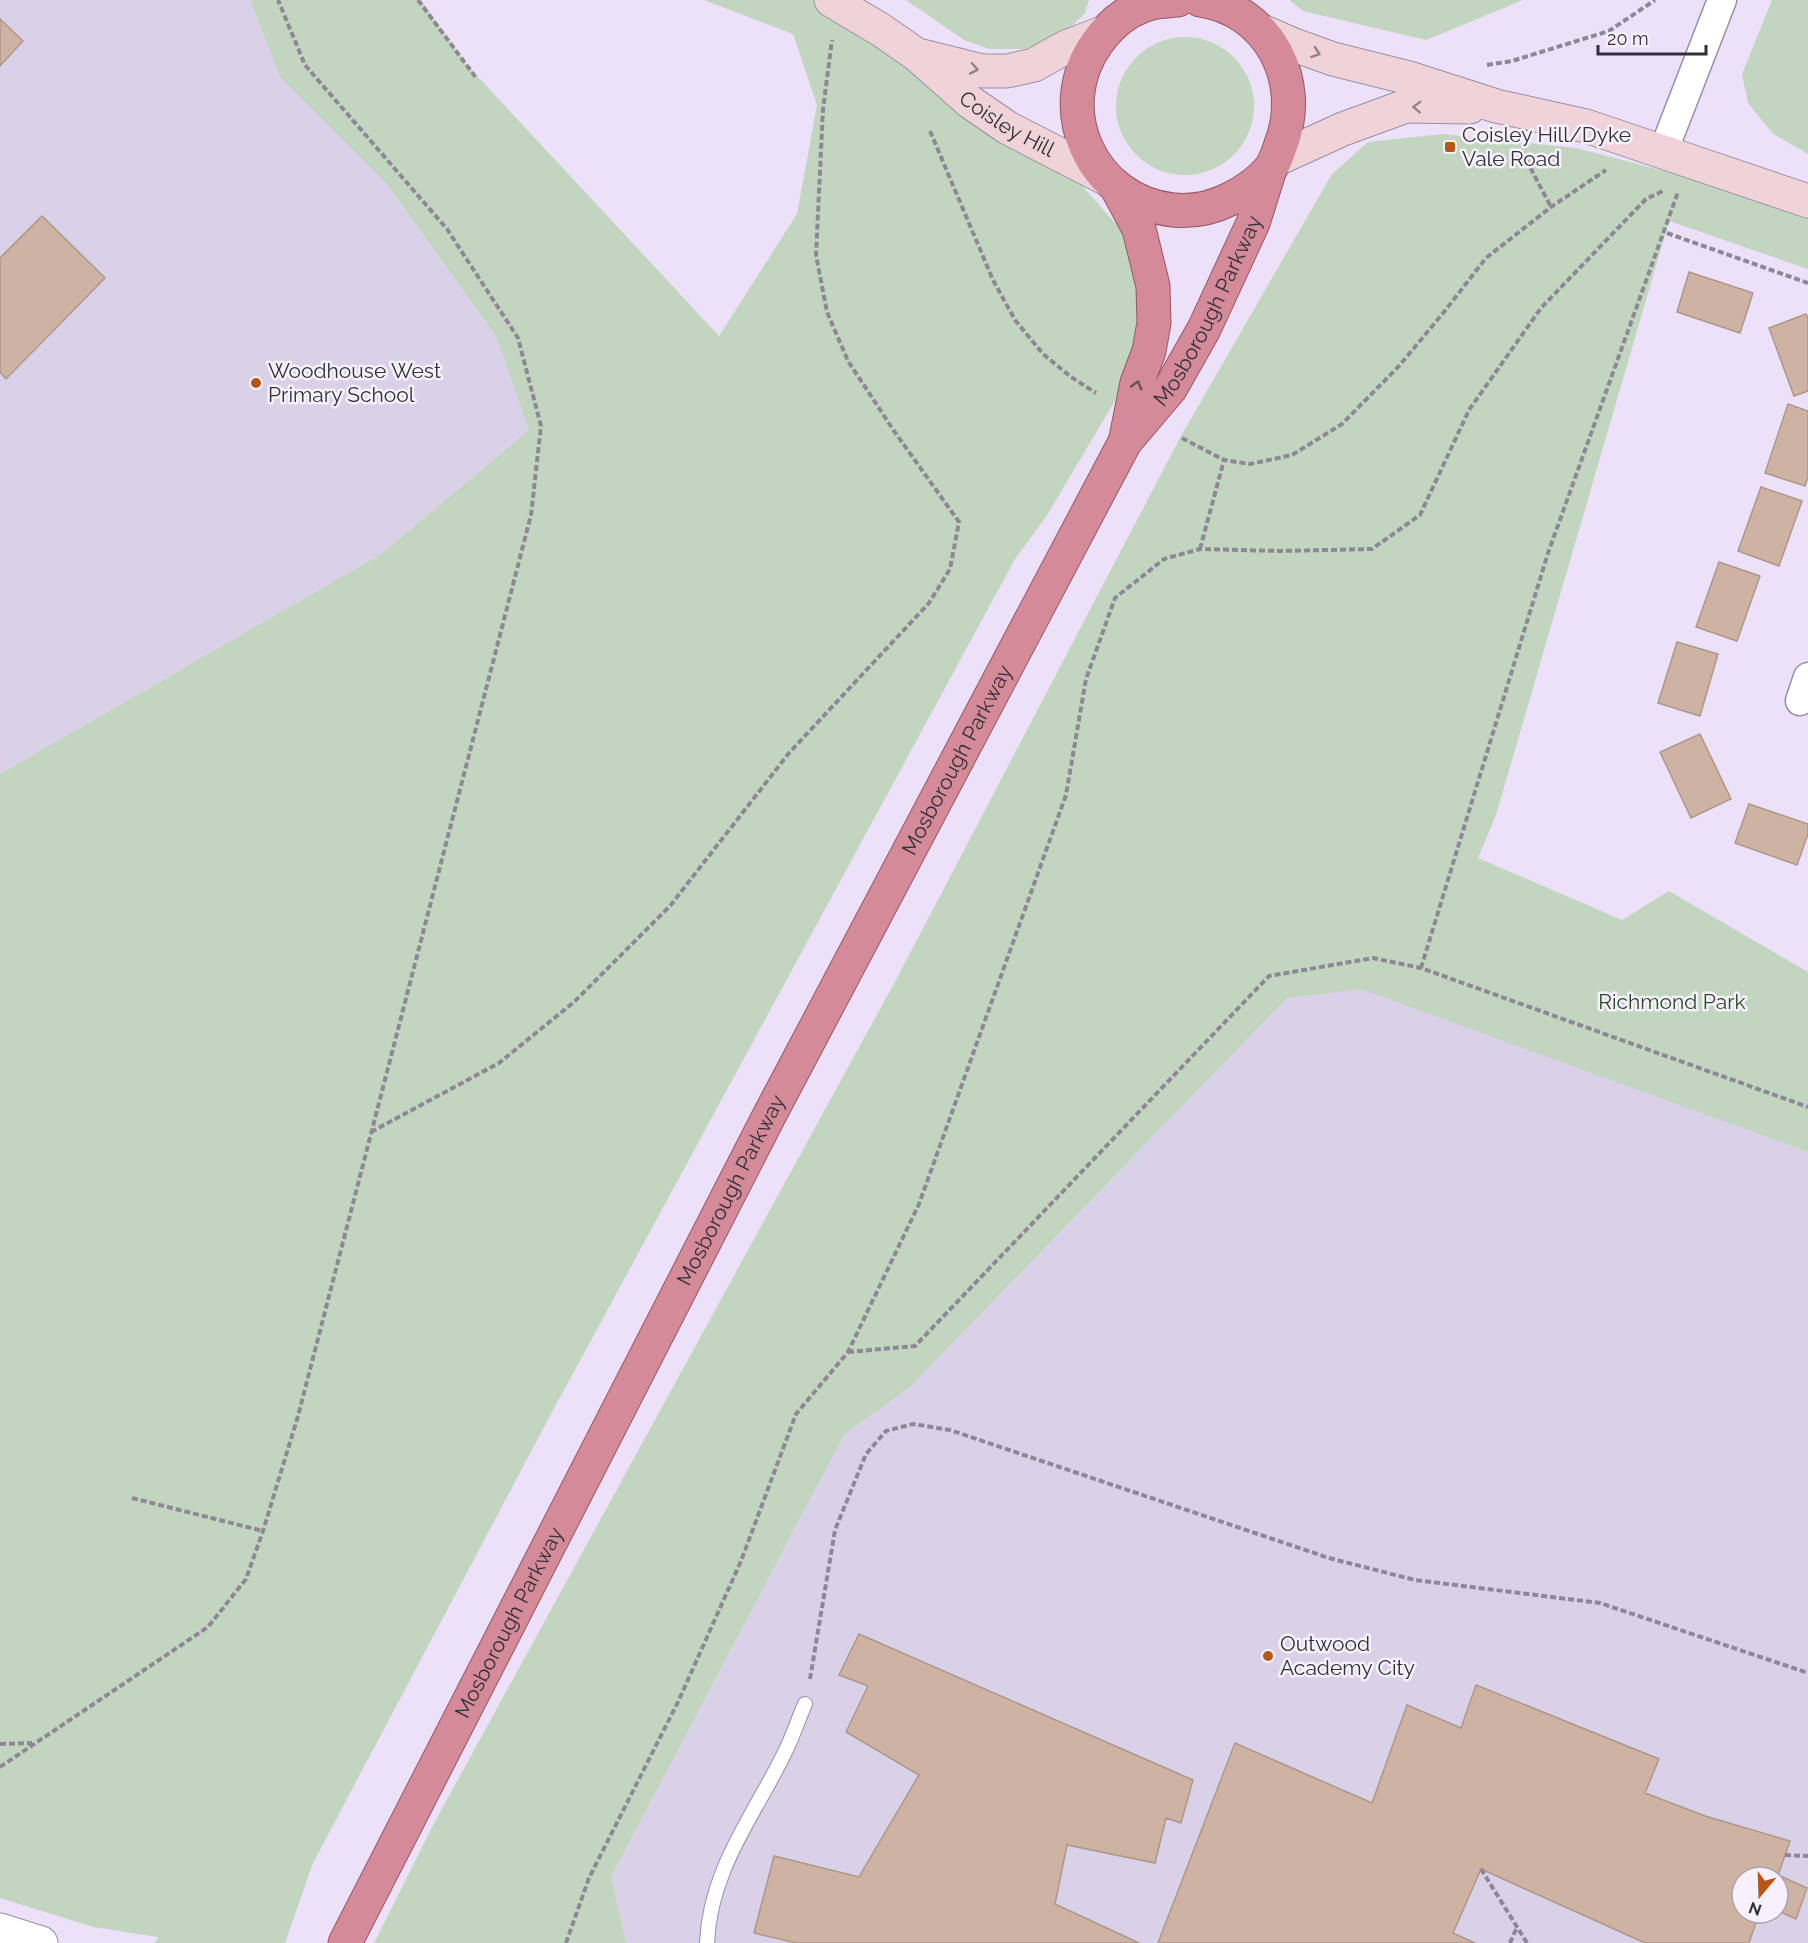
<svg xmlns="http://www.w3.org/2000/svg" width="1808" height="1943" font-family="Raleway,sans-serif">
<style>
.education{fill:#d9d1e7;fill-rule:evenodd}
.green{fill:#c2d6bf}
.building{fill:#cfb3a2;stroke:#ad978a;stroke-width:1.5}
.lines{fill:none;stroke-linecap:round;stroke-linejoin:round}
.service-casing{stroke:#988fa4;stroke-width:16}
.minor-casing{stroke:#988fa4;stroke-width:31}
.tertiary-casing{stroke:#988fa4;stroke-width:35}
.secondary-casing{stroke:#988fa4;stroke-width:35}
.trunk-casing{stroke:#955766;stroke-width:35}
.path{stroke:#8e8796;stroke-width:4;stroke-dasharray:6 3;stroke-linecap:butt}
.service{stroke:#fff;stroke-width:14}
.minor{stroke:#fff;stroke-width:28}
.tertiary{stroke:#fff;stroke-width:33}
.secondary{stroke:#efd3d9;stroke-width:33}
.trunk{stroke:#d48a98;stroke-width:33}
.oneway{stroke:#918288}
.oneway2{stroke:#6b505a}
.poi-dot{fill:#b75618;stroke:#f7f1fe;stroke-width:2}
.labels{text-anchor:middle;stroke-width:5;stroke-linejoin:round;paint-order:stroke}
.street-label{font-size:21px;fill:#333038;stroke:#f7f1fe}
.poi-label{font-size:21px;fill:#333038;stroke:#f7f1fe;text-anchor:start}
.park-label{font-size:21px;fill:#2b4925;stroke:#f7f1fe}
</style>
<rect width="100%" height="100%" fill="#ece1f8"/>
<path class="education" d="M 0,0 L 250,0 L 280,77 L 386,183 L 496,336 L 529,430 L 381,554 L 0,774 Z
M 1361,988 L 1808,1152 L 1808,1943 L 626,1943 L 611,1877 L 844,1435 L 910,1387 L 1287,998 ZM 1742,1877 L 1778,1877 L 1778,1913 L 1742,1913 Z"/>
<path class="green" d="M 250,0 L 421,0 L 466,64 L 719,336 L 797,214 L 817,105 L 793,34 L 704,0 L 814,0 L 897,41 L 1083,187 L 1126,235 L 1139,292 L 1133,360 L 1113,404 L 1046,517 L 1015,559 L 551,1414 L 313,1863 L 285,1943 L 155,1943 L 158,1937 L 93,1927 L 0,1898 L 0,774 L 381,554 L 529,430 L 496,336 L 386,183 L 280,77 Z
M 906,0 L 1089,0 L 1085,13 L 1060,38 L 1024,49 L 989,49 L 964,40 Z
M 1289,0 L 1523,0 L 1426,40 L 1303,11 Z
M 1772,0 L 1808,0 L 1808,154 L 1773,134 L 1748,103 L 1742,74 Z
M1116 106a69 69 0 1 1 138 0a69 69 0 1 1-138 0Z
M 1443,134 L 1576,148 L 1684,176 L 1808,217 L 1808,269 L 1669,221 L 1496,815 L 1478,858 L 1622,920 L 1669,891 L 1808,972 L 1808,1152 L 1361,989 L 1287,998 L 910,1387 L 844,1435 L 611,1877 L 626,1943 L 374,1943 L 432,1827 L 897,978 L 1181,436 L 1332,174 L 1368,142 Z"/>
<path class="building" d="M 0,19 L 23,41 L 0,66 Z
M 42,216 L 105,278 L 6,379 L 0,372 L 0,258 Z
M 1689,272 L 1753,293 L 1740,333 L 1677,312 Z
M 1806,314 L 1808,318 L 1808,391 L 1794,396 L 1769,328 Z
M 1788,404 L 1808,411 L 1808,477 L 1805,486 L 1765,473 Z
M 1761,487 L 1802,501 L 1779,566 L 1738,551 Z
M 1719,562 L 1760,576 L 1737,641 L 1696,627 Z
M 1677,642 L 1718,654 L 1700,716 L 1658,703 Z
M 1700,734 L 1731,799 L 1691,818 L 1660,752 Z
M 1749,804 L 1808,824 L 1808,834 L 1797,865 L 1735,843 Z
M 859,1634 L 1193,1780 L 1181,1823 L 1166,1818 L 1155,1863 L 1067,1845 L 1055,1904 L 1139,1943 L 796,1943 L 754,1933 L 774,1856 L 859,1877 L 919,1775 L 846,1732 L 868,1686 L 839,1675 Z
M 1476,1685 L 1659,1759 L 1645,1793 L 1705,1816 L 1790,1841 L 1778,1875 L 1807,1888 L 1796,1919 L 1778,1911 L 1778,1877 L 1742,1877 L 1742,1913 L 1759,1913 L 1749,1943 L 1645,1943 L 1481,1869 L 1453,1933 L 1475,1943 L 1158,1943 L 1235,1743 L 1372,1803 L 1407,1705 L 1461,1728 Z"/>
<g class="lines">
<g class="service-casing">
<path id="service" d="M 707,1943 C 710,1869 754,1816 785,1752 C 793,1736 798,1720 805,1704"/>
</g>
<g class="minor-casing">
<path id="minor" d="M 1663,152 L 1722,0
M 1800,701 L 1808,677"/>
</g>
<g class="tertiary-casing">
<path id="tertiary" d="M 0,1930 L 41,1943"/>
</g>
<g class="secondary-casing">
<g id="secondary">
<path id="s1" d="M 831,0 L 881,30 L 917,55 L 970,102 L 1008,128 L 1107,179"/>
<path d="M 1262,31 L 1294,45 L 1333,59 L 1409,78 L 1496,106 L 1586,126 L 1808,201"/>
<path d="M 922,56 L 982,71 L 1007,71 L 1034,65 L 1066,47 L 1105,32"/>
<path d="M 1275,160 L 1343,129 L 1406,106 L 1470,107"/>
</g>
</g>
<g class="trunk-casing">
<g id="trunk">
<path d="M 1178,0 C 1171,1 1163,1 1156,2 C 1131,7 1111,23 1097,43 C 1050,109 1091,201 1173,210 C 1192,212 1212,208 1230,199 C 1244,192 1259,182 1270,169 C 1275,163 1278,153 1281,144 C 1305,82 1270,10 1200,0"/>
<path d="M 1117,188 L 1139,229 L 1153,286 L 1154,323 L 1149,351 L 1137,383 L 1126,438"/>
<path id="s2" d="M 345,1943 L 769,1116 L 1125,442 L 1170,389 L 1204,329 L 1253,223 L 1270,169"/>
</g>
</g>
<path class="path" d="M 418,0 L 477,79
M 1487,65 L 1512,61 L 1609,31 L 1655,0
M 930,131 L 993,280 L 1015,320 L 1043,354 L 1071,377 L 1096,393
M 1522,152 L 1551,207
M 1667,233 L 1808,283
M 1182,438 L 1224,460 L 1250,464 L 1292,455 L 1342,424 L 1399,366 L 1444,312 L 1486,258 L 1551,207 L 1606,170
M 1200,549 L 1224,460
M 1421,968 L 1548,553 L 1678,192
M 371,1132 L 499,1063 L 574,1002 L 670,906 L 789,753 L 929,603 L 950,569 L 959,522 L 894,431 L 848,361 L 827,312 L 816,255 L 823,109 L 832,40
M 848,1352 L 915,1346 L 1269,976 L 1373,958 L 1421,968 L 1808,1107
M 132,1498 L 263,1531
M 810,1679 L 835,1530 L 866,1454 L 886,1431 L 913,1424 L 950,1430 L 1329,1558 L 1415,1580 L 1600,1603 L 1808,1673
M 0,1744 L 32,1743
M 0,1767 L 208,1627 L 246,1579 L 263,1531 L 298,1416 L 531,515 L 541,426 L 518,338 L 447,229 L 305,65 L 278,0
M 1785,1855 L 1808,1856
M 1481,1869 L 1527,1943
M 566,1943 L 589,1878 L 678,1702 L 741,1561 L 796,1414 L 848,1352 L 919,1204 L 1066,795 L 1086,679 L 1115,598 L 1164,559 L 1200,549 L 1280,551 L 1372,549 L 1420,515 L 1469,410 L 1541,308 L 1646,199 L 1665,190
M 1510,1943 L 1517,1927"/>
<use href="#service" class="service"/>
<use href="#minor" class="minor"/>
<use href="#tertiary" class="tertiary"/>
<use href="#secondary" class="secondary"/>
<use href="#trunk" class="trunk"/>
</g>
<defs><path id="oneway-chevron" d="M-2-3.5L2.5 0L-2 3.5" fill="none" stroke-width="1.6" stroke-linecap="round" stroke-linejoin="round" transform="scale(1.5)"/></defs>
<g class="oneway">
<use href="#oneway-chevron" transform="translate(1316 53) rotate(19)"/>
<use href="#oneway-chevron" transform="translate(974 69) rotate(11)"/>
<use href="#oneway-chevron" transform="translate(1417 107) rotate(-178)"/>
</g>
<use class="oneway2" href="#oneway-chevron" transform="translate(1137 385) rotate(-75)"/>
<g class="poi-dot">
<rect x="1444" y="141" width="12" height="12" rx="3"/>
<circle cx="256" cy="383" r="6"/>
<circle cx="1268" cy="1656" r="6"/>
</g>
<g class="labels">
<g class="street-label">
<text dy="7" stroke="none"><textPath href="#s1" startOffset="216">Coisley Hill</textPath></text>
<text dy="7" stroke="none"><textPath href="#s2" startOffset="1848">Mosborough Parkway</textPath></text>
<text dy="7" stroke="none"><textPath href="#s2" startOffset="1332">Mosborough Parkway</textPath></text>
<text dy="7" stroke="none"><textPath href="#s2" startOffset="846">Mosborough Parkway</textPath></text>
<text dy="7" stroke="none"><textPath href="#s2" startOffset="360">Mosborough Parkway</textPath></text>
</g>
<g class="poi-label">
<text x="1462" y="142">Coisley Hill/Dyke<tspan x="1462" dy="24">Vale Road</tspan></text>
<text x="268" y="378">Woodhouse West<tspan x="268" dy="24">Primary School</tspan></text>
<text x="1280" y="1651">Outwood<tspan x="1280" dy="24">Academy City</tspan></text>
</g>
<g class="park-label">
<text x="1672" y="1009">Richmond Park</text>
</g>
</g>
<g transform="translate(1760 1895) rotate(199)"><circle r="28" fill="#f7f1fe" stroke="#a9a4af" stroke-width="1.5"/>
<path d="M0-4.5L10 22L0 15L-10 22Z" fill="#b75618"/>
<text y="-9" font-size="16" font-weight="bold" text-anchor="middle" fill="#333038">N</text>
</g>
<path d="M1598 45v9h108v-9" fill="none" stroke="#333038" stroke-width="3"/>
<text x="1607" y="45" font-size="18" fill="#333038" stroke="#f7f1fe" stroke-width="4.5" paint-order="stroke">20 m</text>
</svg>
